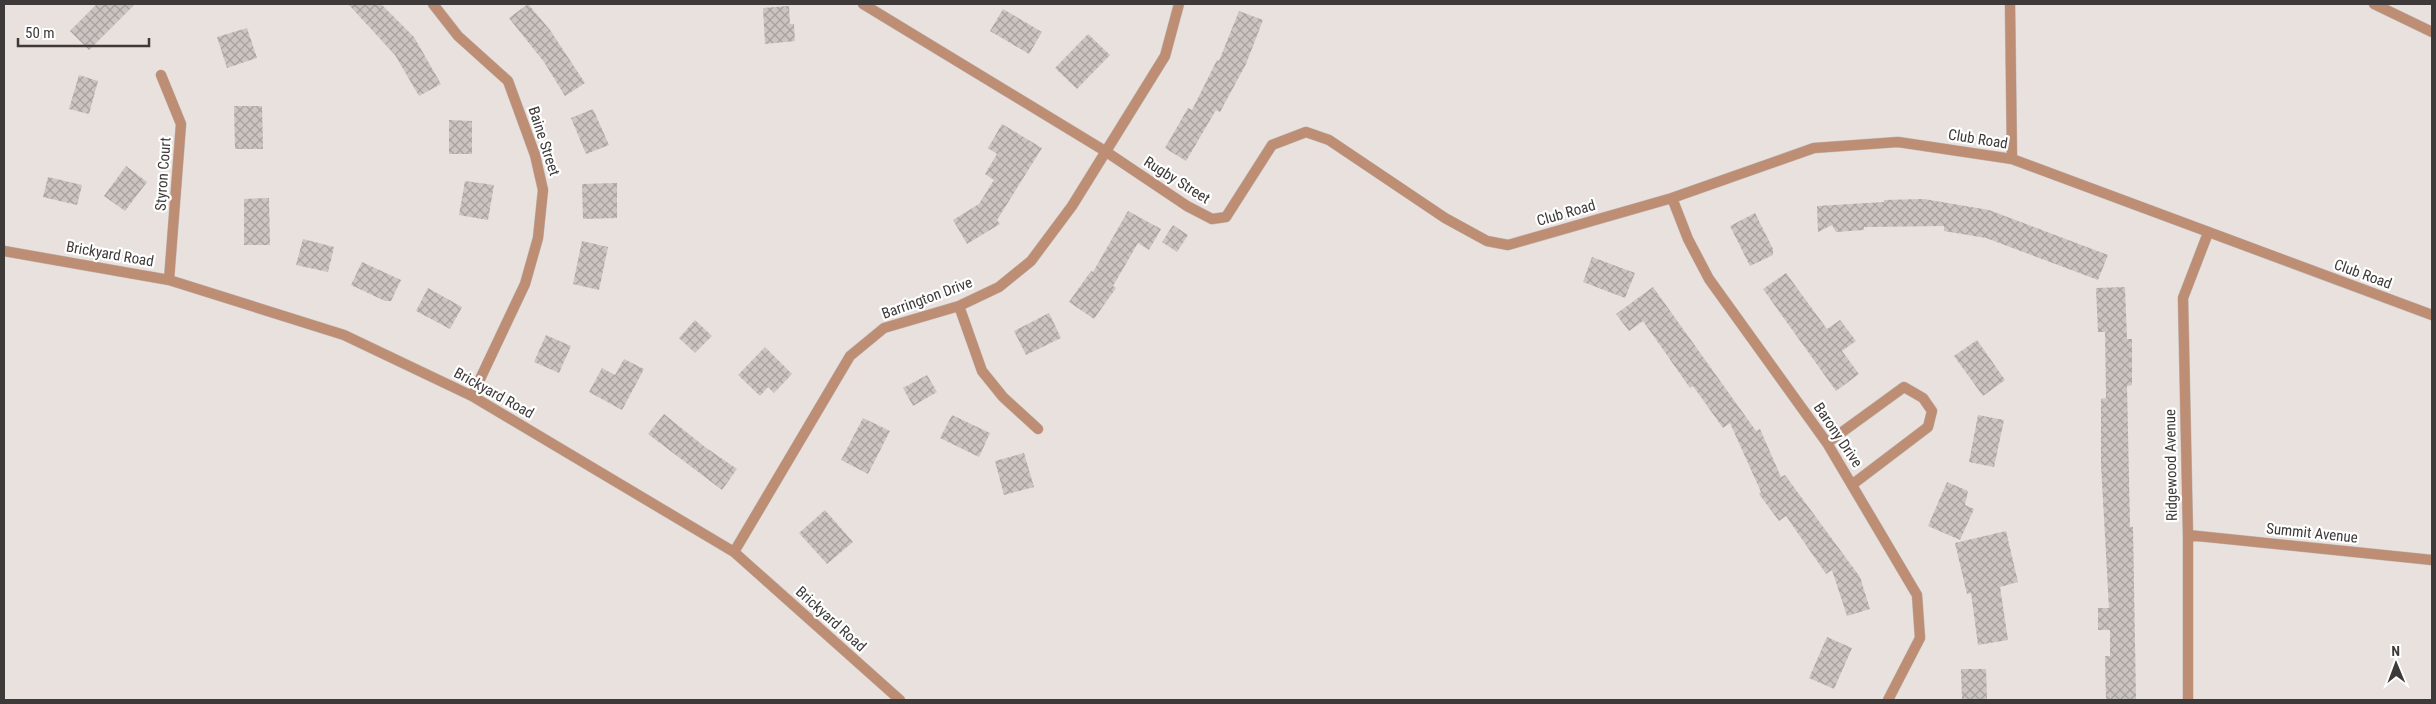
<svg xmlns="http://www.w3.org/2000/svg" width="2436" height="704" font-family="'Roboto Condensed',sans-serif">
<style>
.building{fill:url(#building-cross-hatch)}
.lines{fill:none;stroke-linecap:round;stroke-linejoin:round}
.street-casing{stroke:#c2bcb9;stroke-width:11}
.street{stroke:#bd8d74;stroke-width:10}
.labels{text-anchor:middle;stroke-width:4.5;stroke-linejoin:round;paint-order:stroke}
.street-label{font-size:15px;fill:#3d3a39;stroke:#fff}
</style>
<defs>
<pattern id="building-cross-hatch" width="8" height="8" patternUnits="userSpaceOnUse" patternTransform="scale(1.25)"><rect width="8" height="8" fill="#cbc4c1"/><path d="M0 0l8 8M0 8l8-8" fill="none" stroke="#a6a09e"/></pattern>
</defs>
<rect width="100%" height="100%" fill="#e8e1dd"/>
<path class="building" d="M 97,4 L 135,4 L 89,50 L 70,31 Z
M 348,4 L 381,4 L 414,37 L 441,84 L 419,96 L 395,55 Z
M 528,4 L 550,30 L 585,83 L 565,96 L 544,62 L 509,18 Z
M 789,6 L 790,24 L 794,24 L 795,41 L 765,44 L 763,8 Z
M 1003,9 L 1042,32 L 1029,54 L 990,31 Z
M 1239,11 L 1263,20 L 1246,64 L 1220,112 L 1216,110 L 1186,161 L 1165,148 L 1188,108 L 1192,110 L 1217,60 L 1219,61 Z
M 247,28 L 257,58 L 227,68 L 217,37 Z
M 1088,34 L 1110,55 L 1077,89 L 1055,68 Z
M 79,75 L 98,81 L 89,114 L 69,109 Z
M 234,106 L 262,106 L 263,149 L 235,149 Z
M 593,109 L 609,145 L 586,154 L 571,118 Z
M 449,120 L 472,121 L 472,154 L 449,154 Z
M 1002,124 L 1042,148 L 997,220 L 1000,224 L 967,244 L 953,220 L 979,204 L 994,180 L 985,174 L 997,154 L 988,148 Z
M 126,166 L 147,182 L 125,211 L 104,196 Z
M 48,177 L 82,185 L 77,205 L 43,197 Z
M 465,181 L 494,185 L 488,220 L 459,215 Z
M 617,183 L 617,218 L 583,219 L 582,184 Z
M 269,198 L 270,245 L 244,245 L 244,199 Z
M 1924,199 L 1989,210 L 2108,255 L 2098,280 L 1986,238 L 1944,231 L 1944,226 L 1864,227 L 1864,230 L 1836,232 L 1832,225 L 1818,232 L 1817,206 L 1884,202 L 1884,200 Z
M 1128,211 L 1161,229 L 1149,250 L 1138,243 L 1113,286 L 1116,288 L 1094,319 L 1069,302 L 1091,271 L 1093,272 Z
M 1755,213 L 1773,249 L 1773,255 L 1750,266 L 1730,226 Z
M 1173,225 L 1188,235 L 1177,252 L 1162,242 Z
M 303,239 L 334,247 L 328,272 L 296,265 Z
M 582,241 L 608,247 L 599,290 L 573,284 Z
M 1592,257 L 1635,273 L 1625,298 L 1583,282 Z
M 362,262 L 401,280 L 391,301 L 385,301 L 351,285 Z
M 1786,273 L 1827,329 L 1840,320 L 1856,341 L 1842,351 L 1859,374 L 1836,391 L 1763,289 Z
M 1653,287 L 1756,431 L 1760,429 L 1781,477 L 1785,475 L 1860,577 L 1870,609 L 1847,616 L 1832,570 L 1826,574 L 1786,516 L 1779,521 L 1759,494 L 1761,492 L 1730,423 L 1723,428 L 1693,386 L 1690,388 L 1643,321 L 1629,331 L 1616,314 Z
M 2125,287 L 2127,339 L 2132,339 L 2132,385 L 2127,386 L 2130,527 L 2133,527 L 2136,700 L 2106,700 L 2105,656 L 2110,656 L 2110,630 L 2098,630 L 2098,608 L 2109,608 L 2101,464 L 2101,399 L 2106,398 L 2105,332 L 2098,332 L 2096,288 Z
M 428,288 L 462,307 L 450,329 L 416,311 Z
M 1049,313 L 1061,338 L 1026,355 L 1014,331 Z
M 695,320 L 712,336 L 695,353 L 679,338 Z
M 546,335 L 571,346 L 559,373 L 534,362 Z
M 1977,340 L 2005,380 L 1983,396 L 1954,356 Z
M 765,347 L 792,374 L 774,393 L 768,387 L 760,396 L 738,375 Z
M 624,359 L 644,369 L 622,410 L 589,392 L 602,368 L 615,375 Z
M 927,375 L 937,392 L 913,406 L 903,388 Z
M 664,414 L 705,447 L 737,469 L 722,490 L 648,434 Z
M 952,415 L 990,433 L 979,457 L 940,438 Z
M 1978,415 L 2004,420 L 1994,467 L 1969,462 Z
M 863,418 L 890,431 L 868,474 L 841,460 Z
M 1024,453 L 1034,487 L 1004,495 L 995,461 Z
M 1947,482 L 1968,491 L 1965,505 L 1974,509 L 1960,540 L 1928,526 Z
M 825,510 L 853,542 L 827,564 L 799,533 Z
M 2006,531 L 2018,582 L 2000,587 L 2008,640 L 1978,645 L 1971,593 L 1967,594 L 1955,543 Z
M 1827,637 L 1852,648 L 1834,689 L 1809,678 Z
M 1961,669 L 1986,669 L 1987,700 L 1962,700 Z"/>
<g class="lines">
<g class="street-casing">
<path id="street" d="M 433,4 L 458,36 L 508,81 L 535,155 L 543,190 L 538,238 L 525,284 L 472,396
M 863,4 L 1105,151 L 1187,206 L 1212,219 L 1226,217 L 1272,145 L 1306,132 L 1329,140 L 1445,218 L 1487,241 L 1508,245 L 1672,198 L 1814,148 L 1898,142 L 2012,159 L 2432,315
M 2010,4 L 2012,159
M 2374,4 L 2432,32
M 161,75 L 181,124 L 169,280
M 1672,198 L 1688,239 L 1709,279 L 1827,443 L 1917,595 L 1920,638 L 1888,700
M 4,251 L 169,280 L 344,335 L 472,396 L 734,552 L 900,700
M 959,306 L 982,371 L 1003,397 L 1038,429
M 1827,443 L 1904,387 L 1923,398 L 1932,411 L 1928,427 L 1853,484
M 2188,535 L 2432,560
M 734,552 L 850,356 L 884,328 L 959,306 L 999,287 L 1031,261 L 1072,206 L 1165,56 L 1179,4
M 2188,700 L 2188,535 L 2183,298 L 2208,233"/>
</g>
<use href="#street" class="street"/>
</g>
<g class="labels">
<g class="street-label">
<text transform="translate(1978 139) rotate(9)" y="5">Club Road</text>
<text transform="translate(544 141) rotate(72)" y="5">Baine Street</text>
<text transform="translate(163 174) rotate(-86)" y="5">Styron Court</text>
<text transform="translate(1177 180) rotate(32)" y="5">Rugby Street</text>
<text transform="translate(1566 213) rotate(-16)" y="5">Club Road</text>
<text transform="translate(110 254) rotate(10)" y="5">Brickyard Road</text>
<text transform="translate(2363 274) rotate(20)" y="5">Club Road</text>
<text transform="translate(927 298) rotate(-20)" y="5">Barrington Drive</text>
<text transform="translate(494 393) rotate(29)" y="5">Brickyard Road</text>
<text transform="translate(1838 435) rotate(56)" y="5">Barony Drive</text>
<text transform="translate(2171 465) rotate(-91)" y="5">Ridgewood Avenue</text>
<text transform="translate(2312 533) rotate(6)" y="5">Summit Avenue</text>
<text transform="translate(831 619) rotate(42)" y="5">Brickyard Road</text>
</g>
</g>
<rect width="2436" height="704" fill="none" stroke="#3d3a39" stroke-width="10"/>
<g transform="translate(2396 664) rotate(359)" stroke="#ffffff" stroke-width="4" paint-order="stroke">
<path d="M0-4L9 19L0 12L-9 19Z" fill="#3d3a39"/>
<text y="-8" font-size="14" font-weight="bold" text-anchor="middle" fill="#3d3a39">N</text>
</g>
<path d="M18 38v8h131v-8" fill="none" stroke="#3d3a39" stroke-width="2.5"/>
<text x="25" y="38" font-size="15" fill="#3d3a39" stroke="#ffffff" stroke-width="4" paint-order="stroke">50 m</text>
</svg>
